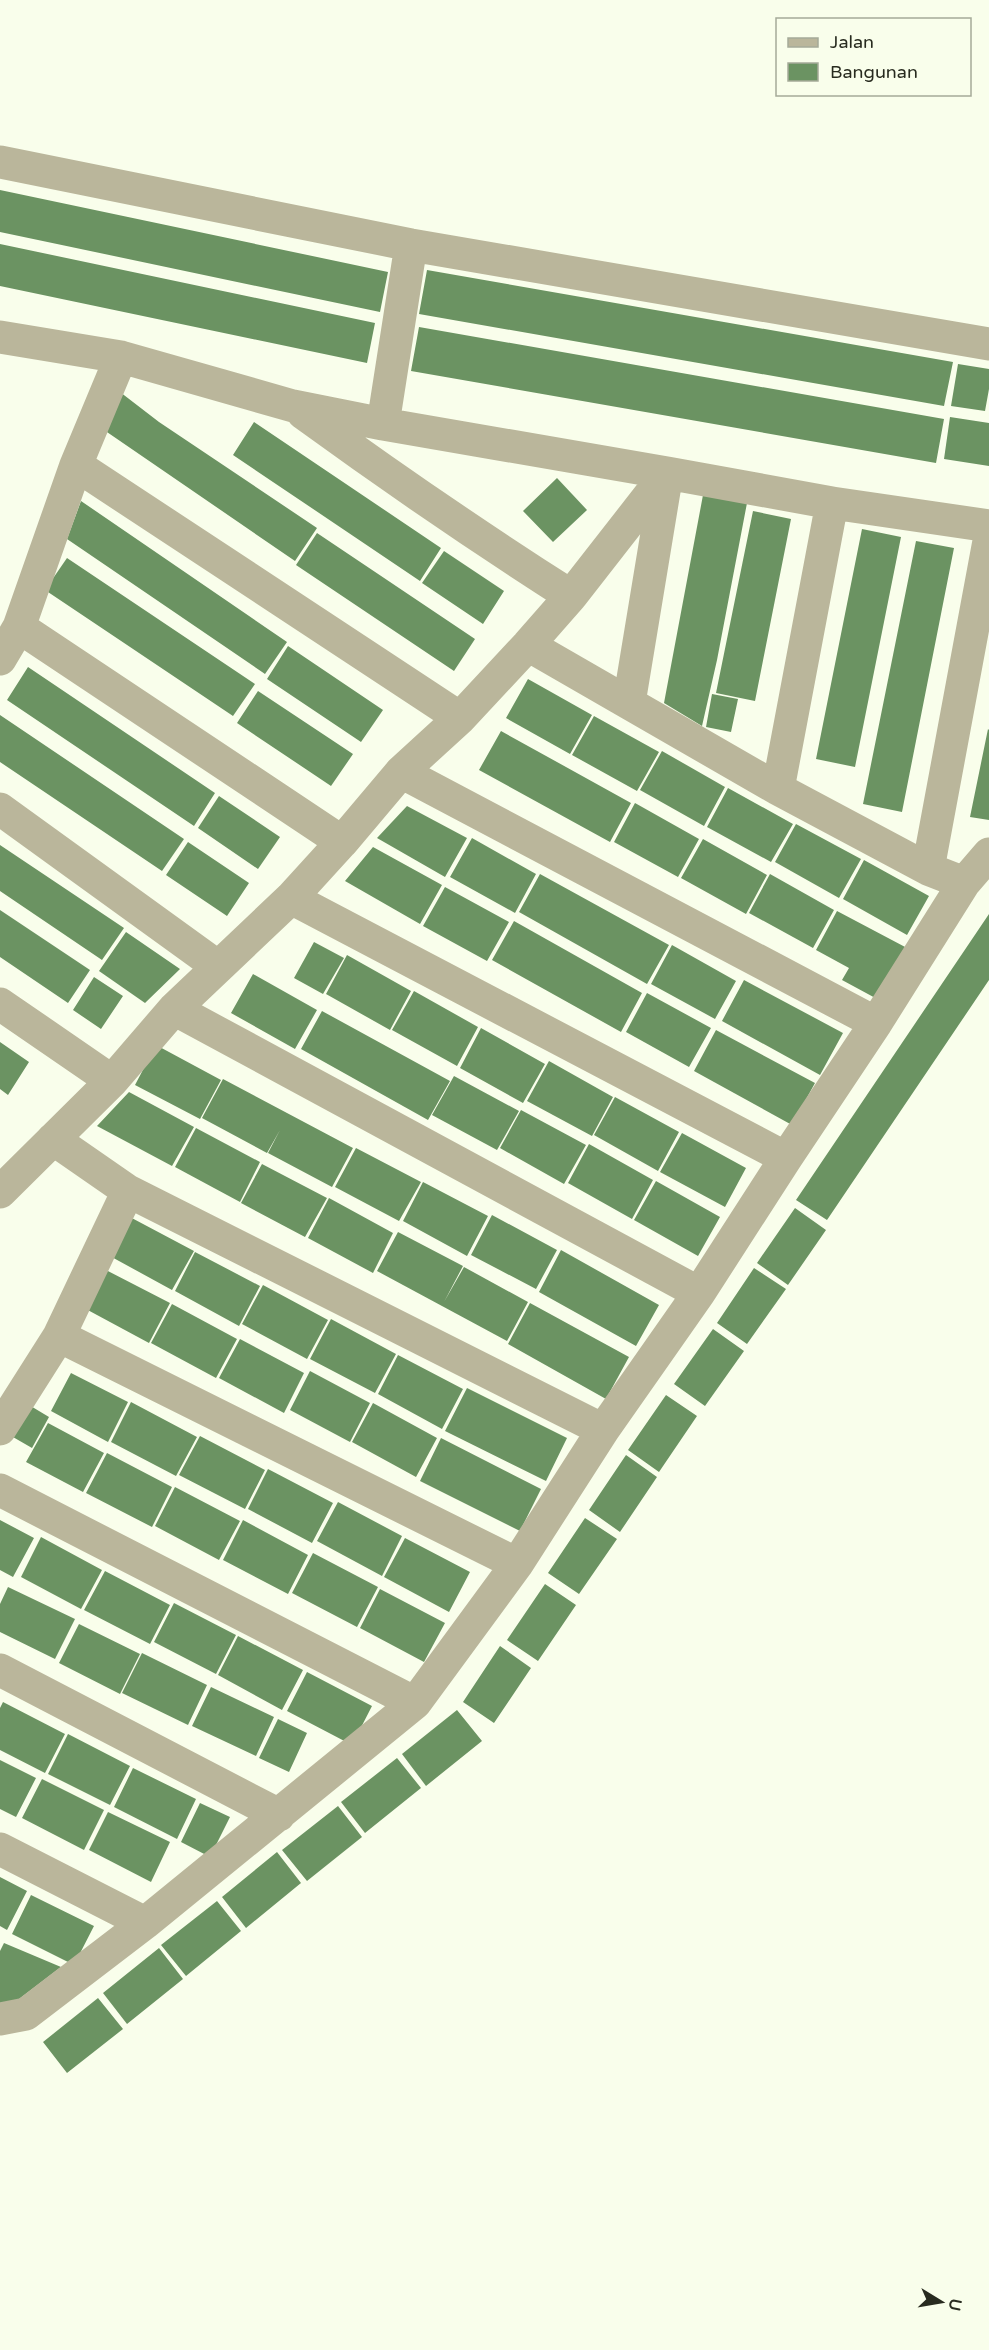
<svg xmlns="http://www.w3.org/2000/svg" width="989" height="2350" font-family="'Varela Round',sans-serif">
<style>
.building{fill:#6b9362}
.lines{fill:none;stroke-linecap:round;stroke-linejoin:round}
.minor{stroke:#bab69b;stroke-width:33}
</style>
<rect width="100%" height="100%" fill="#f9feeb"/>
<path class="building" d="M 0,190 L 388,272 L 380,312 L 0,232 Z
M 0,244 L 375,323 L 367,363 L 0,286 Z
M 427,270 L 953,362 L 944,406 L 419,314 Z
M 419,327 L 944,419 L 936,463 L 411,371 Z
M 958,364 L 989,369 L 989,389 L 985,411 L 951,406 Z
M 120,392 L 159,422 L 317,528 L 295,561 L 104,430 Z
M 950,417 L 989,423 L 989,466 L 944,459 Z
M 254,422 L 441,548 L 420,581 L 233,455 Z
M 557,478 L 587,510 L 553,542 L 523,511 Z
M 703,495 L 747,503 L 717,660 L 702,726 L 664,703 Z
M 81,501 L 287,642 L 265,674 L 67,539 Z
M 753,511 L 791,519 L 755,701 L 716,693 Z
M 862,529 L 901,537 L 855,767 L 816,759 Z
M 317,533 L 475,639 L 454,671 L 296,565 Z
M 916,541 L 954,548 L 902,812 L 863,804 Z
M 444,551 L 504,591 L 483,624 L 422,583 Z
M 67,558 L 255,684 L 233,716 L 45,590 Z
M 288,646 L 383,710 L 361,742 L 267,679 Z
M 28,667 L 215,793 L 194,826 L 7,700 Z
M 528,679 L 592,715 L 570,754 L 506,718 Z
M 258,691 L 353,754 L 331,786 L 237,723 Z
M 712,694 L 738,699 L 731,732 L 706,727 Z
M 0,715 L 184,839 L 162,871 L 0,762 Z
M 594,716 L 659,752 L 637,791 L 572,755 Z
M 988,729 L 989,730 L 989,820 L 970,817 Z
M 501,731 L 631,803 L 610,842 L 479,770 Z
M 662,751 L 725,787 L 704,826 L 640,790 Z
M 728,788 L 793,824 L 771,862 L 707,827 Z
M 219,796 L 280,837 L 258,869 L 198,828 Z
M 635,803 L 699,839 L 678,877 L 614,842 Z
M 407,806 L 467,838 L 445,877 L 377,838 Z
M 796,824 L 861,859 L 839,898 L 775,862 Z
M 472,838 L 536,874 L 515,913 L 450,877 Z
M 703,839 L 767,875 L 746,914 L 681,878 Z
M 188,842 L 249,883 L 227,916 L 166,875 Z
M 0,845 L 124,928 L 102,960 L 0,891 Z
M 373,847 L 442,885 L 420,924 L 345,881 Z
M 864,860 L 929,896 L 907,935 L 843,899 Z
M 540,874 L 669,945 L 647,984 L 519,912 Z
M 770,874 L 834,910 L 813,948 L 749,913 Z
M 445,887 L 509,922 L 487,961 L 423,926 Z
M 0,910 L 90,970 L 68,1003 L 0,957 Z
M 837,911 L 907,948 L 879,1000 L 842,980 L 849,968 L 816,950 Z
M 989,914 L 989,980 L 827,1220 L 796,1200 Z
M 514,921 L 642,993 L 621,1032 L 492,960 Z
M 126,932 L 180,969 L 145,1003 L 99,971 Z
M 314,942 L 344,958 L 323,994 L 294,978 Z
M 672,945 L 736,981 L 715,1019 L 651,984 Z
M 347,955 L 411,991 L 390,1030 L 326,994 Z
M 253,974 L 317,1010 L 295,1049 L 231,1013 Z
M 94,977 L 123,996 L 101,1029 L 73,1010 Z
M 744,980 L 843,1033 L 820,1075 L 722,1021 Z
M 414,991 L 478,1027 L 457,1066 L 392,1030 Z
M 647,993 L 711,1028 L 689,1067 L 626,1032 Z
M 322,1011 L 450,1081 L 428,1120 L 301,1049 Z
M 481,1028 L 545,1064 L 523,1103 L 460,1068 Z
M 716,1030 L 815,1083 L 792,1125 L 694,1071 Z
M 0,1042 L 29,1062 L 8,1095 L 0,1089 Z
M 156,1045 L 221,1080 L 200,1119 L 135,1085 Z
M 549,1061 L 613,1097 L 592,1136 L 527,1101 Z
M 454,1076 L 519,1111 L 497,1150 L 432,1115 Z
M 223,1079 L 353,1148 L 332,1187 L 268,1153 L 280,1130 L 267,1153 L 202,1118 Z
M 129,1092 L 194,1127 L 172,1166 L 97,1126 Z
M 615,1097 L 679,1132 L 658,1171 L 594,1135 Z
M 521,1110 L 586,1145 L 564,1184 L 500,1148 Z
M 196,1128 L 260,1162 L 240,1202 L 175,1167 Z
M 682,1133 L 746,1168 L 725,1207 L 660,1172 Z
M 589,1144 L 653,1180 L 632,1219 L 568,1183 Z
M 356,1148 L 421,1182 L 399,1221 L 335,1187 Z
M 262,1164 L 327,1198 L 305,1237 L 241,1203 Z
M 656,1181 L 720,1217 L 698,1256 L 634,1220 Z
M 423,1182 L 488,1216 L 467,1256 L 403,1221 Z
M 329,1198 L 393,1233 L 373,1273 L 308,1238 Z
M 795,1208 L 826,1230 L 788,1285 L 757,1263 Z
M 492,1215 L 557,1250 L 536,1289 L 471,1255 Z
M 128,1216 L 194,1251 L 172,1290 L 108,1255 Z
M 398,1232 L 463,1266 L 444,1302 L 464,1267 L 528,1302 L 507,1341 L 377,1271 Z
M 561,1250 L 659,1305 L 636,1346 L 539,1292 Z
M 195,1252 L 260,1286 L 239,1326 L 175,1291 Z
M 754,1268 L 786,1289 L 747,1344 L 717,1323 Z
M 104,1269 L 170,1303 L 149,1343 L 84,1308 Z
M 263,1285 L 328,1320 L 307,1359 L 242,1324 Z
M 530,1303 L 629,1357 L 606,1399 L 508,1344 Z
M 172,1304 L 237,1339 L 216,1378 L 151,1343 Z
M 331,1319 L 396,1354 L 375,1393 L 310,1359 Z
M 713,1329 L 744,1351 L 705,1406 L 674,1384 Z
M 240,1339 L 304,1373 L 284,1413 L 219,1378 Z
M 398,1355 L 463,1389 L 442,1429 L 378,1394 Z
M 310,1371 L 370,1403 L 350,1442 L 290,1410 Z
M 71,1373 L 128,1402 L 108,1442 L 51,1411 Z
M 467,1388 L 567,1438 L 546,1481 L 445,1431 Z
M 666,1395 L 697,1416 L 659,1472 L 628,1450 Z
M 24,1402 L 49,1417 L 32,1448 L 6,1433 Z
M 131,1402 L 197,1437 L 176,1476 L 111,1442 Z
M 373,1403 L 437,1438 L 416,1477 L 352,1442 Z
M 48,1423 L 104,1453 L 83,1492 L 26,1462 Z
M 200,1436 L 265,1470 L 245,1509 L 179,1475 Z
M 441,1438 L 541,1489 L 520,1531 L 420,1481 Z
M 107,1453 L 172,1487 L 152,1527 L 86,1493 Z
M 626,1455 L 657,1477 L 620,1532 L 589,1510 Z
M 268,1469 L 333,1503 L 312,1543 L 248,1509 Z
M 175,1487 L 240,1521 L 219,1560 L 155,1526 Z
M 338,1502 L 402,1536 L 382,1576 L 317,1541 Z
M 585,1518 L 617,1539 L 579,1594 L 548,1573 Z
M 0,1520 L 34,1538 L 13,1577 L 0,1570 Z
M 243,1520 L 308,1555 L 288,1594 L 223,1560 Z
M 41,1537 L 102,1570 L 81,1609 L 21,1577 Z
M 405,1538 L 470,1572 L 449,1612 L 384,1577 Z
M 313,1553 L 378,1587 L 357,1627 L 292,1593 Z
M 105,1571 L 170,1605 L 150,1644 L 84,1610 Z
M 545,1584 L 576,1605 L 538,1661 L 507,1640 Z
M 8,1587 L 75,1619 L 55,1659 L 0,1632 L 0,1604 Z
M 380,1589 L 445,1623 L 424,1662 L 360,1628 Z
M 174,1603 L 236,1635 L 216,1674 L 154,1642 Z
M 79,1624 L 140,1654 L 120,1694 L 59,1663 Z
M 238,1636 L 303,1670 L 282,1710 L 218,1675 Z
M 500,1646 L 531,1668 L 494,1723 L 463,1702 Z
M 142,1653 L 207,1685 L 188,1725 L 122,1693 Z
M 307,1672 L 372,1706 L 352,1745 L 287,1711 Z
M 211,1687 L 274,1717 L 256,1756 L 192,1726 Z
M 3,1702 L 65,1734 L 45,1773 L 0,1750 L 0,1708 Z
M 457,1710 L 482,1741 L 426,1786 L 402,1754 Z
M 278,1719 L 307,1733 L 289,1772 L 259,1758 Z
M 68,1734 L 130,1766 L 110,1805 L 48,1774 Z
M 397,1758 L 421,1788 L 365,1833 L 341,1802 Z
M 0,1760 L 36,1778 L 16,1817 L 0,1809 Z
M 133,1768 L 196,1799 L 177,1839 L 114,1807 Z
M 42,1779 L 104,1810 L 84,1850 L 22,1818 Z
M 200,1803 L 230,1817 L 210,1857 L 181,1842 Z
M 338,1806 L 362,1837 L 307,1881 L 282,1850 Z
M 108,1812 L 170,1842 L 151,1882 L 89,1850 Z
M 277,1852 L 301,1883 L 246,1928 L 222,1897 Z
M 0,1877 L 27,1891 L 7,1930 L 0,1926 Z
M 31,1895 L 94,1926 L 74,1965 L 12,1934 Z
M 217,1901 L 241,1931 L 186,1976 L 161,1945 Z
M 4,1943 L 61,1967 L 6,2009 L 0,2006 L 0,1951 Z
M 159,1948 L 183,1979 L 127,2024 L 103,1993 Z
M 98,1998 L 123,2029 L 67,2073 L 43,2042 Z"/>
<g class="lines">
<path class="minor" d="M 0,162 L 411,245 L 989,344
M 0,337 L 121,357 L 293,406 L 383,424 L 667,473 L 629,703
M 303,413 C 391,477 480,538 571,596
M 383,424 L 411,245
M 76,465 L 460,718
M 19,627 L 342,842
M 528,645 L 778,789 L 928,869 L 964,883
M 0,659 L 19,627 L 76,465 L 121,357
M 401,772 L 876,1023
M 778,789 L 832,503
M 0,809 L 217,966
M 928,869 L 989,541
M 291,898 L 786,1158
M 0,1004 L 112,1081
M 174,1009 L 699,1293
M 53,1139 L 128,1191 L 603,1430
M 128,1191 L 59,1336 L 517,1564
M 0,1192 L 112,1081 L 174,1009 L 291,898 L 342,842 L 401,772 L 460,718 L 528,645 L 571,596 L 667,473 L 832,503 L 989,526
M 0,1429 L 59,1336
M 0,1490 L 415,1703
M 0,1670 L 279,1815
M 0,1849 L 145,1923
M 0,2019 L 26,2014 L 145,1923 L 415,1703 L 517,1564 L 603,1430 L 699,1293 L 786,1158 L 876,1023 L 964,883 L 989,854"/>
</g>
<rect x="776" y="18" width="195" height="78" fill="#f9feeb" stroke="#a5aa99" stroke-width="1.5"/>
<rect x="788" y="38" width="30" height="9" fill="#bab69b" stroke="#a5aa99" stroke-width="1.5"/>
<text x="830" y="48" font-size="18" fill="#282b1f">Jalan</text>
<rect x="788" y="63" width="30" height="18" fill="#6b9362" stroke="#a5aa99" stroke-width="1.5"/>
<text x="830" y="78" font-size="18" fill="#282b1f">Bangunan</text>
<g transform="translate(941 2302) rotate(101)" stroke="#f9feeb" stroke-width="4.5" paint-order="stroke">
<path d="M0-4.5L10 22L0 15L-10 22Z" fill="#282b1f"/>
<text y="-9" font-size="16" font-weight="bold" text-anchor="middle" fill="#282b1f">U</text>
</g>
</svg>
